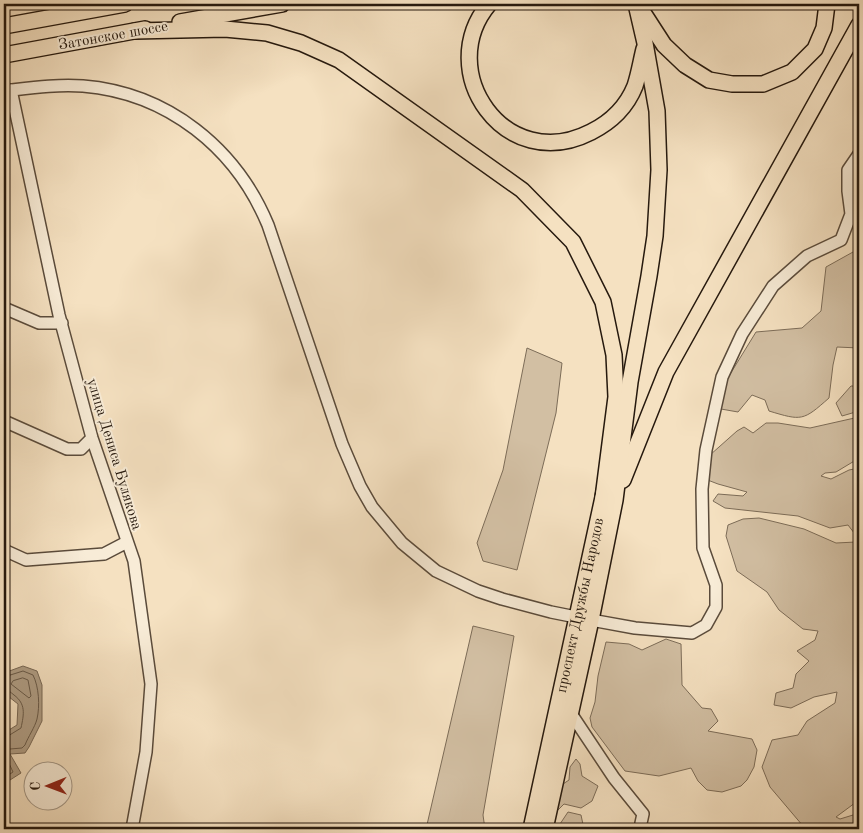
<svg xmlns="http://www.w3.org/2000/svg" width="863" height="833" font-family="'Old Standard TT',serif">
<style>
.green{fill:#d2bfa3;stroke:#7c6c58}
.water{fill:#af9d84;stroke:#786855}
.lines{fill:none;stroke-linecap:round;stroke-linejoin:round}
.shore{stroke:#6a5b49;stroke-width:1}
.minor-casing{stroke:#5a4b3b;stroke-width:14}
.major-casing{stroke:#26190e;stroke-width:18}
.minor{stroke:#f8ecd7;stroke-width:11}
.major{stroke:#f5e1c1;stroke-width:15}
.labels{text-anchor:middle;stroke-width:4;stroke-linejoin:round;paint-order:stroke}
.street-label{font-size:15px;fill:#26190e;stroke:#f8ecd7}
</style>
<rect width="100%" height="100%" fill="#f5e1c1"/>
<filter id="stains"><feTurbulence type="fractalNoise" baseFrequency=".004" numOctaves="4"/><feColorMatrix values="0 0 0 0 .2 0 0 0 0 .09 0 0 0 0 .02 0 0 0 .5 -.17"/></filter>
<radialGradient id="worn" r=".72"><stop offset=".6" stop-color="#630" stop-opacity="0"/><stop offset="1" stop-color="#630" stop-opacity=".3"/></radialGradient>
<path class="green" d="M 853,252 L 859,256 L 859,319 L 857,320 L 859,348 L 837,347 L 833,365 L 829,398 C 803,421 802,421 769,411 L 765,400 L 752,395 L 738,412 L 721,409 L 724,384 L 756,332 L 802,328 L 821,311 L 826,267 Z
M 527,348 L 562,363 L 556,413 L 517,570 L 483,561 L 477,543 L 503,470 Z
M 851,386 L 859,386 L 859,411 L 842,416 L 836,403 Z
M 859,417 L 859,451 L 856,460 L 836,472 L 825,473 L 821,476 L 831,479 L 849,470 L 859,468 L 859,800 L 836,817 L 840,819 L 853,815 L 859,823 L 859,826 C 845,830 816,833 803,826 L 770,787 L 762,767 L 772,740 L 798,735 L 807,721 L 835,703 L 837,692 L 814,697 L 791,708 L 774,705 L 776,693 L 793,688 L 796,674 L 809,661 L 797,651 L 815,640 L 818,631 L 803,629 L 779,610 L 767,592 L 737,571 L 726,536 L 728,525 L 743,519 L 759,518 L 804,529 L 836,543 L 856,542 L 858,538 L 848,525 L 830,528 L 798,516 L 725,508 L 713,501 L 718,494 L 743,496 L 747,492 L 718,484 L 705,479 L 710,455 L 737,431 L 744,427 L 753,433 L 766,423 L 778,423 L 810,428 Z
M 473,626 L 514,636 L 483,815 L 485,829 L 426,829 Z
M 666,639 L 681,644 L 682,685 L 702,708 L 711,709 L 718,721 L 708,731 L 752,739 L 757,750 L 754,767 L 747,780 L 741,786 L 722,792 L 707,790 L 698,781 L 691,768 L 659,776 L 625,771 L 592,727 L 590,718 L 595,702 L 598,676 L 606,642 L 629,644 L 642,650 Z
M 576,759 L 580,764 L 582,776 L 598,786 L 592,801 L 581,808 L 564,804 L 555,813 L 557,788 L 569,780 L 570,767 Z
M 568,812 L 581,815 L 584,829 L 548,829 L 549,823 L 560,824 Z"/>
<path class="water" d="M 23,666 L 37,671 L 42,685 L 42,721 L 29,747 L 25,753 L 10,754 L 21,773 L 10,780 L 4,778 L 4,733 L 17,725 L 18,704 L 4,693 L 4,673 Z"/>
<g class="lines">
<path class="shore" d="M 4,677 L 23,671 L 33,675 C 39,687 40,706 37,719 C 35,727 28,737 25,745 L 22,748 L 10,749 L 6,753 L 6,757 L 13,772 L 10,774 L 4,774
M 23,678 L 28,680 L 31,696 L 29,698 L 11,684 L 13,681 Z
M 4,689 C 9,690 10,692 14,695 C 26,704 24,714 21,728 L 8,736 L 4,737"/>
<g class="minor-casing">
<path id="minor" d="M 11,90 L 59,315 L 92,438 L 134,561 L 151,684 L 146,752 L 132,829
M 4,91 C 30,88 57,84 83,86 C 168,93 236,148 268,225 L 342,444 L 360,486 L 372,507 L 402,543 L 436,571 L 478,591 L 502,599 L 551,612 L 591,620 L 635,628 L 692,633 L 706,625 L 716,607 L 716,585 L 703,548 L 702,489 L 706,450 L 722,377 L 742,334 L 773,286 L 807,256 L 841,240 L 851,214 L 848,191 L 848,170 L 859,154
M 4,308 L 39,323 L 62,323
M 4,421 L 67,449 L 81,449 L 92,438
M 4,550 L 26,560 L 104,554 L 127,542
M 570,712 L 614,778 L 643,814 L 641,823"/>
</g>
<g class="major-casing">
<g id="major">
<path d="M 489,4 C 433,71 505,176 591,132 C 611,122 627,106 635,86 C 639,74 641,61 644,49"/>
<path d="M 642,11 L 664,45 L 685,65 L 709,80 L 732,84 L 763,84 L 792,72 L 815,49 L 824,28 L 827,4"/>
<path d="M 180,22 L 282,4"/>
<path d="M 4,26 L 125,4"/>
<path d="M 135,31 L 225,29 L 267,33 L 301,43 L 339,60 L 522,190 L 573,242 L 603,302 L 614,355 L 616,397 L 603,498"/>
<path d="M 4,55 L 145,29"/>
<path d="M 623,480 L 666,372 L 859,25"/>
<path id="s1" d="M 531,829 L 605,488"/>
<path d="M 545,829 L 591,620 L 615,500 L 630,382 L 649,276 L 655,236 L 659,170 L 657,111 L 645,43 L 636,4"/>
</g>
</g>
<use href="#minor" class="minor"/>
<use href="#major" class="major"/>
</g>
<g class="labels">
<g class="street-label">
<text transform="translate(113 35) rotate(-10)" y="5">Затонское шоссе</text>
<text transform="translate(115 454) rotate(73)" y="5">улица Дениса Булякова</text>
<text dy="5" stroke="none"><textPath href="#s1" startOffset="229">проспект Дружбы Народов</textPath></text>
</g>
</g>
<rect width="863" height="833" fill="none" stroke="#f5e1c1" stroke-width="20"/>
<rect x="5" y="5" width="853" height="823" fill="none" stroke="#26190e" stroke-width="2.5"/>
<rect x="10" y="10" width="843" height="813" fill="none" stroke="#26190e"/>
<g transform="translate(48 786) rotate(269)"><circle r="24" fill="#f8ecd7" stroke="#a49887"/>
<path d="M0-4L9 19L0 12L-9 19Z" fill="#8f2418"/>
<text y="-8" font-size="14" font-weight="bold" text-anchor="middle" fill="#26190e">С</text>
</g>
<rect width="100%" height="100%" filter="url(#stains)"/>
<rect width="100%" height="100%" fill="url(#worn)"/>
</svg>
